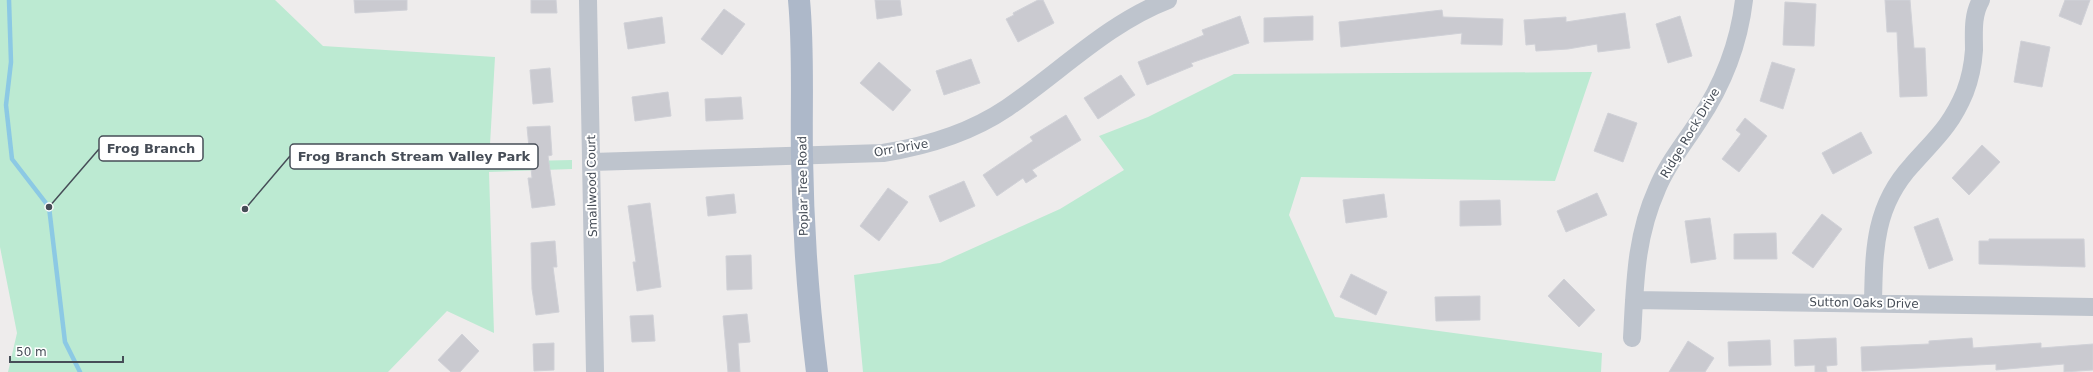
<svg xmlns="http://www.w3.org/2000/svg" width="2093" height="372" font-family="'DejaVu Sans',sans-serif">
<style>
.green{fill:#bcead2}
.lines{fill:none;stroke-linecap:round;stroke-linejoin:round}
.stream{stroke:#8cc9e4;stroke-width:4.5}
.building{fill:#cacad0;stroke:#d0d1d7}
.minor{stroke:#bec4cd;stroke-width:18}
.major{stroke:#adb8c9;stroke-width:22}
.labels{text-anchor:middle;stroke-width:4;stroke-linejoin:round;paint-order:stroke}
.street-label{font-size:12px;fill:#464d57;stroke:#fff}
.leader{fill:none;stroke:#464d57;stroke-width:1.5}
.callout-dot{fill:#464d57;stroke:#fff;stroke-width:1.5}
.callout{fill:#fff;stroke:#464d57;stroke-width:1.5}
.callout-label{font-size:13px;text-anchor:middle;font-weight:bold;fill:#464d57}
</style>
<rect width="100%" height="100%" fill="#eeecec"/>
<path class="green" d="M 0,0 L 275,0 L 323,46 L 495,57 L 489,162 L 572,160 L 572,169 L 489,172 L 494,333 L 447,311 L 388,372 L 8,372 L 17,333 L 0,247 Z
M 1592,72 L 1555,181 L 1301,177 L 1289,215 L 1335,317 L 1602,353 L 1601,372 L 863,372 L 854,275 L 940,263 L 1060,209 L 1124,170 L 1099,136 L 1148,117 L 1234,74 Z"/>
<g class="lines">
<path class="stream" d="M 9,0 L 11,62 L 6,105 L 12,159 L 49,207 L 65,342 L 80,372"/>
</g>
<path class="building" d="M 354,0 L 407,0 L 407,10 L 355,13 Z
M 531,0 L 556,0 L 557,13 L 531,13 Z
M 875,0 L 900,0 L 902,15 L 877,19 Z
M 1038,0 L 1043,0 L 1054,23 L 1018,42 L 1006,19 L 1014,15 L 1013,13 Z
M 1885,0 L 1910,0 L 1914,48 L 1925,48 L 1927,96 L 1900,97 L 1897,32 L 1887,32 Z
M 2065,0 L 2090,0 L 2081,25 L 2059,16 Z
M 1785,2 L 1816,4 L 1814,46 L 1783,45 Z
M 724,9 L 745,24 L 722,55 L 701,39 Z
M 1442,10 L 1443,17 L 1503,19 L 1502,45 L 1461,44 L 1462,33 L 1341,47 L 1339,22 Z
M 1625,13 L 1630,48 L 1598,52 L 1597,44 L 1568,49 L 1536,51 L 1535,44 L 1526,45 L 1524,20 L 1566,17 L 1566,22 Z
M 1240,16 L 1249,43 L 1191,63 L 1193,66 L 1147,85 L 1138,62 L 1204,35 L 1202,30 Z
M 1313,16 L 1313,40 L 1264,42 L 1264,18 Z
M 1680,16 L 1692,56 L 1668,63 L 1656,24 Z
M 662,17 L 665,43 L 628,49 L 624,23 Z
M 2021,41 L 2050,47 L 2042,87 L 2014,82 Z
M 971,59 L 980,83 L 944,95 L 936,71 Z
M 879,62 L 911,90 L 893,111 L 860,83 Z
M 1772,62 L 1795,69 L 1783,109 L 1760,101 Z
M 550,68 L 553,102 L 533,104 L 530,70 Z
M 1121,75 L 1135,95 L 1098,119 L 1084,98 Z
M 668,92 L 671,116 L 635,121 L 632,97 Z
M 741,97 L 743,119 L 706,121 L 705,99 Z
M 1608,113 L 1637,123 L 1623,162 L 1594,151 Z
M 1066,115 L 1081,140 L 1032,170 L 1037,176 L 1026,183 L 1023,178 L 997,196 L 983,175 L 1033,141 L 1030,137 Z
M 1745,118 L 1767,136 L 1739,172 L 1722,159 L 1741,134 L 1736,130 Z
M 550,126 L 552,155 L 548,156 L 555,205 L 532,208 L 528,178 L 532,178 L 527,127 Z
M 1861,132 L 1872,153 L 1833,174 L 1822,153 Z
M 1982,145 L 2000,162 L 1969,195 L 1952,178 Z
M 964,181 L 975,206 L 940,222 L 929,196 Z
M 888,188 L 908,202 L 879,241 L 860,226 Z
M 1597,193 L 1607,215 L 1566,232 L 1557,211 Z
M 734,194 L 736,213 L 708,216 L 706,197 Z
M 1384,194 L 1387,217 L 1346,223 L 1343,200 Z
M 1500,200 L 1501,225 L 1460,226 L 1460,201 Z
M 650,203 L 661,287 L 637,291 L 633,262 L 636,262 L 628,206 Z
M 1822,214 L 1842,229 L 1813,268 L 1792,253 Z
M 1710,218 L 1716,259 L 1691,263 L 1685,221 Z
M 1938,218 L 1953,260 L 1929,269 L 1914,227 Z
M 1776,233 L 1777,259 L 1734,259 L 1734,234 Z
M 1989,239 L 2084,239 L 2085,267 L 1979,264 L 1979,241 L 1989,241 Z
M 555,241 L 557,267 L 553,267 L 559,312 L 536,315 L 532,289 L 531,243 Z
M 751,255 L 752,289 L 727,290 L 726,256 Z
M 1351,274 L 1387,292 L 1376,315 L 1340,297 Z
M 1564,279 L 1595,310 L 1579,327 L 1548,296 Z
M 1480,296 L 1480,320 L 1436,321 L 1435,297 Z
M 747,314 L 750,342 L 738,343 L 740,372 L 728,372 L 723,316 Z
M 653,315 L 655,341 L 632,342 L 630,316 Z
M 462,334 L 479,351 L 460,372 L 451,372 L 438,360 Z
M 1836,338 L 1837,365 L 1826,366 L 1827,372 L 1815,372 L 1815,365 L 1795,366 L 1794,340 Z
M 1972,338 L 1973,348 L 2041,343 L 2041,348 L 2093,344 L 2093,370 L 2064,372 L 2064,364 L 1996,370 L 1996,364 L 1862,371 L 1861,347 L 1929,344 L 1929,341 Z
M 1770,340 L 1771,365 L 1729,366 L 1728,342 Z
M 1688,341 L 1714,358 L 1705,372 L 1669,372 Z
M 554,343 L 554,370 L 534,371 L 533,344 Z"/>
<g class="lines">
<path class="minor" d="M 588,0 L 595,372
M 592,162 L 883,153 C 927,146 970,133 1007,108 C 1060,72 1108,23 1168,0
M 1634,300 L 2093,307
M 1873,303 C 1874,250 1874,206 1912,165 C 1935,139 1951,126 1965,92 C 1970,79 1973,64 1974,50 C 1974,34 1972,15 1981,0
M 1632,338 C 1635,285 1635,238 1657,189 C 1667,164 1684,144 1698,122 C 1722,86 1739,43 1744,0"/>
<path class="major" d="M 799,0 C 804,53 801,105 802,157 C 803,230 808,300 817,372"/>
</g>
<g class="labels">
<g class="street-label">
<text transform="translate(1690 133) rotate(-59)" y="4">Ridge Rock Drive</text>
<text transform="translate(901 148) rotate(-10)" y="4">Orr Drive</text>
<text transform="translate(592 186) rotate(-91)" y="4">Smallwood Court</text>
<text transform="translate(803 186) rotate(-91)" y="4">Poplar Tree Road</text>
<text transform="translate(1864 303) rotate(1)" y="4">Sutton Oaks Drive</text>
</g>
</g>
<path class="leader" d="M49 207L99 149M245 209L290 156"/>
<g class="callout-dot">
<circle cx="49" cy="207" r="4"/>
<circle cx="245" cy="209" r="4"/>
</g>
<g class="callout">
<rect x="99" y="136" width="104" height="25" rx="4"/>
<rect x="290" y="144" width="248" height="25" rx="4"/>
</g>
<g class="callout-label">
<text x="151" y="153">Frog Branch</text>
<text x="414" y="161">Frog Branch Stream Valley Park</text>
</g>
<path d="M10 356v6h113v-6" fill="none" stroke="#464d57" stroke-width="2"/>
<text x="16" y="356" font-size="12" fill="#464d57" stroke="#ffffff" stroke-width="3" paint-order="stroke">50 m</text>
</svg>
